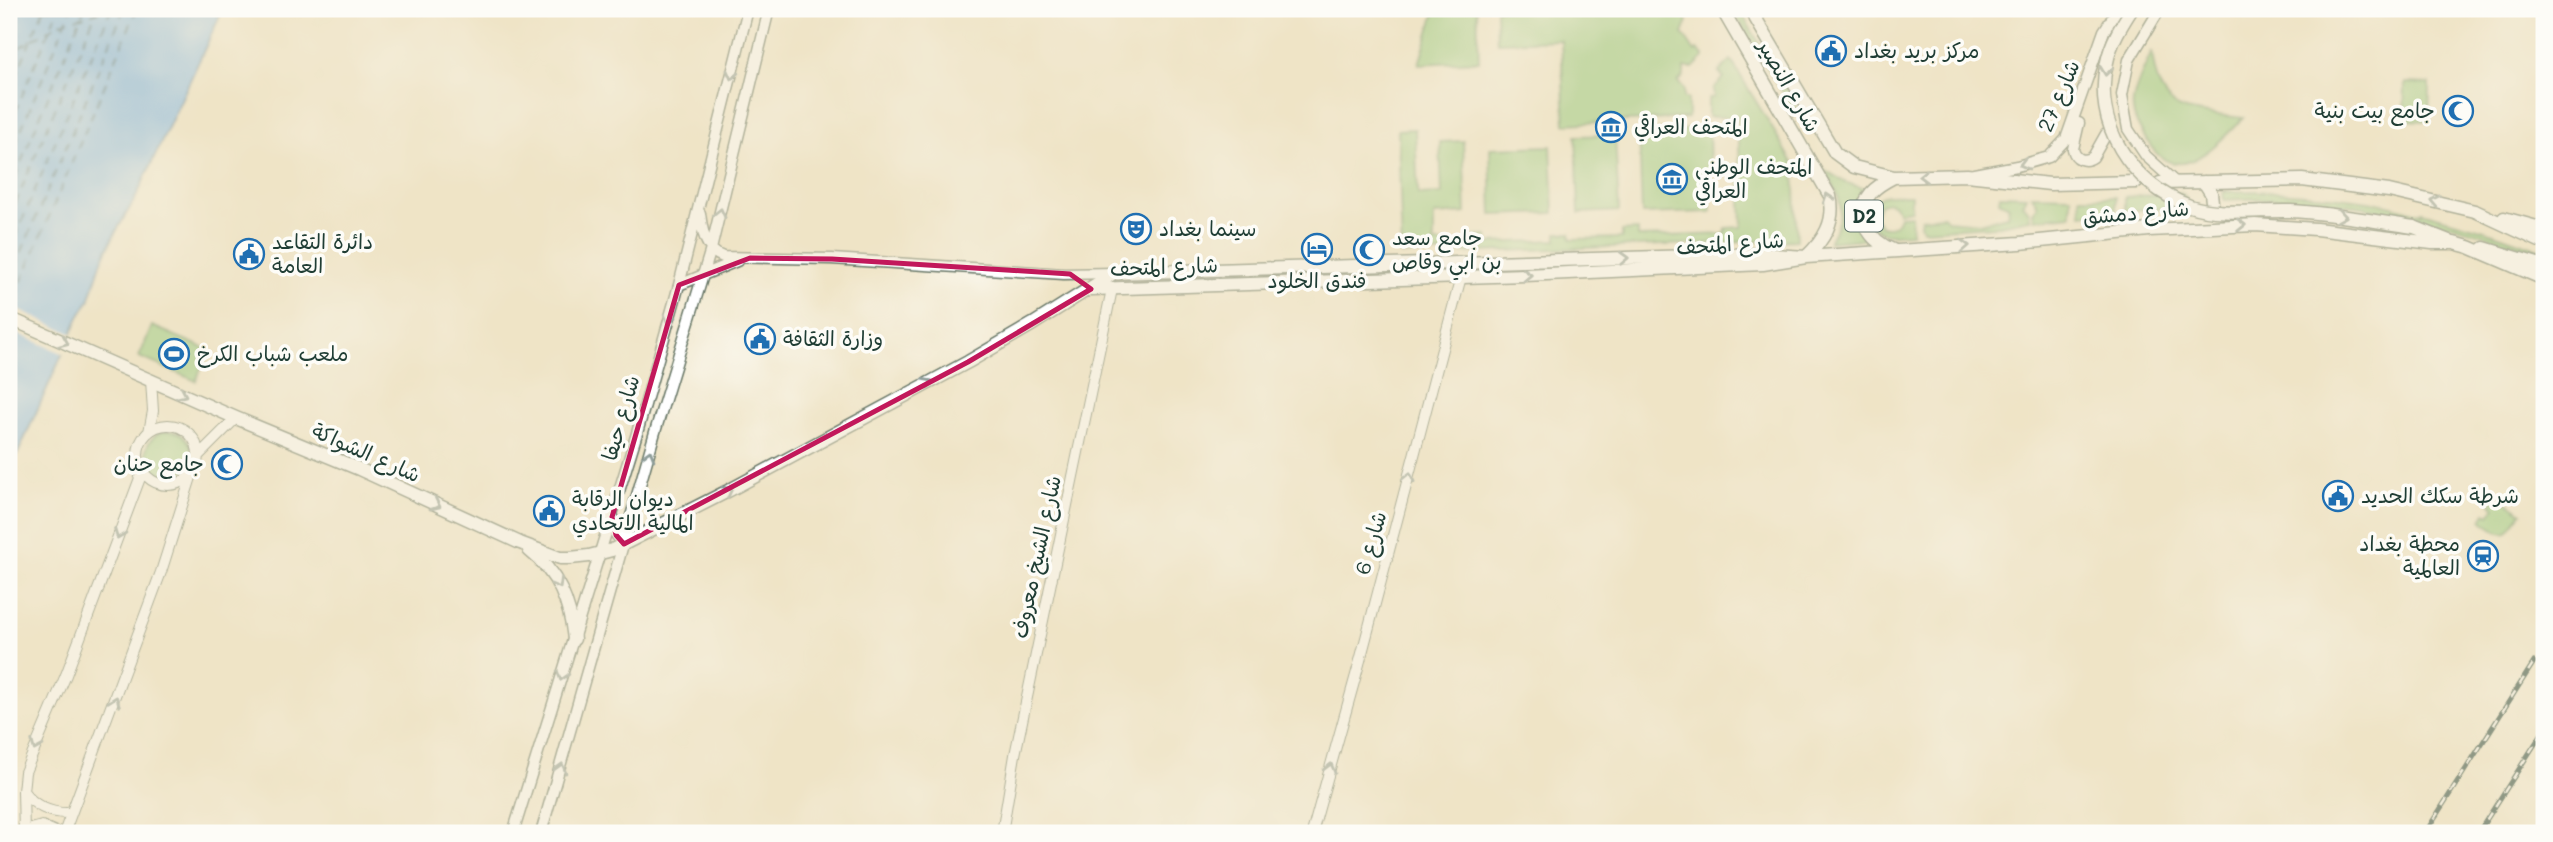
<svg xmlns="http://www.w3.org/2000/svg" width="2553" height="842" font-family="Mali,'Playpen Sans Arabic',sans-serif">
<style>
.green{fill:#92c97b;stroke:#588358;stroke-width:2}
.water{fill:#7ab6ec;stroke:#4c7a90;stroke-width:2}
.pier{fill:#efe4c6}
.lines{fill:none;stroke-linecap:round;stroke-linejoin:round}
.ferry{stroke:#3a616b;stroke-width:2;stroke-dasharray:9 7;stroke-linecap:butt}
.tertiary-casing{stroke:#687767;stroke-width:12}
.secondary-casing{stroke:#687767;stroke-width:13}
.primary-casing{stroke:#687767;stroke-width:15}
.tertiary{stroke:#fff;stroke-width:10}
.secondary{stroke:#fff;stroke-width:10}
.primary{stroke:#fff;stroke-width:12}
.rail-casing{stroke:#1f3d34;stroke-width:5}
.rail{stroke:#fdfcf7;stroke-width:2.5;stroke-dasharray:8;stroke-linecap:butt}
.primary-bridge-casing{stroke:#687767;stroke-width:15;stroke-linecap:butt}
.primary-bridge{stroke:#fff;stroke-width:12}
.oneway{stroke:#8f9e9a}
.marked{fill:none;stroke:#c2185b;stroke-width:5;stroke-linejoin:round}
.labels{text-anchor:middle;stroke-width:7;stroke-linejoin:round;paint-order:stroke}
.shield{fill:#fdfcf7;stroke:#62766e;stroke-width:2}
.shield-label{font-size:19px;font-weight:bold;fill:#1f3d34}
.poi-label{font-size:21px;fill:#1f3d34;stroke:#fdfcf7;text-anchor:start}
.street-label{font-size:21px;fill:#1f3d34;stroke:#fdfcf7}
</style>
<rect width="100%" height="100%" fill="#fdfcf7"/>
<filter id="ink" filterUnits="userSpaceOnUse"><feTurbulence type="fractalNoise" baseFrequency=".0143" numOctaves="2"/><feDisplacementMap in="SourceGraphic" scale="14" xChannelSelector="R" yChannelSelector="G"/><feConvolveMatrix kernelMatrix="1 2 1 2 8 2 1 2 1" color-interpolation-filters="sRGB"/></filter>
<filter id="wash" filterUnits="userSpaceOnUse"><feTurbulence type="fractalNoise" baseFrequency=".00686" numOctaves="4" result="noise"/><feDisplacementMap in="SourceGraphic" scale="28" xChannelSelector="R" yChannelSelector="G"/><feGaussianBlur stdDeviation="1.57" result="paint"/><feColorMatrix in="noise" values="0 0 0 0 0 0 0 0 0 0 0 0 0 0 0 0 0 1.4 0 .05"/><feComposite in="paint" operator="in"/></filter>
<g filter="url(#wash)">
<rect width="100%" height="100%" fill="#efe4c6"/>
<path class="green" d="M 1436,9 L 1477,9 L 1479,61 L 1419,64 Z
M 1496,9 L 1681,9 L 1688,21 L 1683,34 L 1695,52 L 1697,50 L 1704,57 L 1693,68 L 1684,68 L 1684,76 L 1678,82 L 1684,89 L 1684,98 L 1688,98 L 1688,118 L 1565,124 L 1561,40 L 1497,42 Z
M 1732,9 L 1739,9 L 1798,109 L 1794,111 Z
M 2152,51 C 2159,119 2185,110 2243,118 C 2217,144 2178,191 2148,142 C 2140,130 2131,116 2133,102 C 2135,85 2146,66 2152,51 Z
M 1731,60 L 1794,164 L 1797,240 L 1402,255 L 1398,130 L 1415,129 L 1418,195 L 1442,194 L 1440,142 L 1463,141 L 1466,213 L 1434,215 L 1434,243 L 1468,243 L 1468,237 L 1488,236 L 1489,243 L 1557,240 L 1557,233 L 1570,233 L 1571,239 L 1622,238 L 1622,231 L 1638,230 L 1638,237 L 1725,234 L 1726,228 L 1742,227 L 1738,117 L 1708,117 L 1708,99 L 1714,97 L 1713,89 L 1724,78 L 1719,72 Z
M 2405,83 L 2430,84 L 2429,121 L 2404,120 Z
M 1709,129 L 1711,212 L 1642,214 L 1639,131 Z
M 1615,135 L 1619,211 L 1579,213 L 1576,136 Z
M 1551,146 L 1554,213 L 1492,215 L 1490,148 Z
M 1825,170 L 1847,183 L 1866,189 C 1852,205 1852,223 1865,239 L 1829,242 C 1847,211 1842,200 1825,170 Z
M 2252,191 C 2308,194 2367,196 2421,214 L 2422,212 L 2488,231 L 2544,251 L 2544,256 C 2448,218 2328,193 2224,200 L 2223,192 Z
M 2180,193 L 2185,196 L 2187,201 L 2182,207 L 2125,211 L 2125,197 Z
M 1911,195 L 1911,210 L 1899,212 C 1895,203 1888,200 1879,205 L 1874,216 L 1881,226 C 1890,229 1897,226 1900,216 L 1911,215 L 1912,233 C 1902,233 1888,237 1879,231 C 1865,223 1867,201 1883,196 C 1891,194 1902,195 1911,195 Z
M 2000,195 L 2027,196 L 2023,204 L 2029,212 L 2030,219 L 1994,226 L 1922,230 L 1920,224 L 1921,218 L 1944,216 L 1947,220 L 1980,223 L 2007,216 L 2009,206 L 1999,201 Z
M 2032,195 L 2071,196 L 2071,215 L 2034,219 L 2033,212 L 2038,206 Z
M 2080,197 L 2116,197 L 2116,211 L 2081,214 Z
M 152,326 L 209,350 L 196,381 L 139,357 Z
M146 454a23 23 0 1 1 46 0a23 23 0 1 1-46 0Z
M 2497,495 L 2522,512 L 2506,533 L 2499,532 L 2481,520 L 2485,513 L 2489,515 L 2495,508 L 2491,504 Z"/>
<path class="water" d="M 9,9 L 223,9 L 136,197 L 114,235 L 101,263 L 89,301 L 79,317 L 9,473 Z"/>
<path class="pier" d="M 9,306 L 75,335 L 67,355 L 9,330 Z"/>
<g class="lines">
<path class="ferry" d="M 145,9 L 222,12
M 9,59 L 12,52 L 60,23 L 110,9
M 9,92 L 44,9
M 9,127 L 58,9
M 9,159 L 71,9
M 9,192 L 84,9
M 9,219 L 97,9
M 9,252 L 111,9
M 9,282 L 124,9
M 9,311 L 137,9"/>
</g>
</g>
<g filter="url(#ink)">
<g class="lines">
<g class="tertiary-casing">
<path id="tertiary" d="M138 455a30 30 0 1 1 60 0a30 30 0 1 1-60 0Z
M 149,432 L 153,411 L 151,380
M 198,456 L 236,418
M 23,791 C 35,807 51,814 71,813
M 24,831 L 42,826 L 58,833
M 24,833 L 23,791 L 25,772 L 66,675 L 143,470
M 64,833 L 161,572 L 193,471
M 1002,833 L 1015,755 L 1112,289
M 1312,833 L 1361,657 L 1462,273"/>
</g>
<g class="secondary-casing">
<path id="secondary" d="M 2160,9 L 2129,60 L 2122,95 L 2128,129 L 2146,156 L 2176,183
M 2079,123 L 2073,149 C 2075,159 2084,163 2093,157 L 2106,134
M 1974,174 L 2017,166 L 2049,157 L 2066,139 L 2104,31 L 2118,9
M 700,213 C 702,230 705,251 723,257 L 832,259 L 1064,274 L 1114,273
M 679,285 L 737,261
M 513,833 L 637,433 L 679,285 L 748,9
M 541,833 L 655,432 L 711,249 L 769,9"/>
</g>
<g class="primary-casing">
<path id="primary" d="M 1722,9 L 1830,196 C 1836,221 1824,240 1806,257
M 1750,9 L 1835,153 L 1854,167 L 1894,177 L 1967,175 L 2050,184 L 2137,182
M 2204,182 L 2211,193 L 2212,202
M 2160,183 L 2302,180 L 2389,191 L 2475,211 L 2544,243
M 2504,218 L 2544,229
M 2414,227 L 2449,241
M 2484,248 L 2544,266
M 1893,250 C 1870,241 1852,216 1871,193 C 1877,186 1886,181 1894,177
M 1092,289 L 1525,275 L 1763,264 L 1806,257 L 2020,243 L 2149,230 L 2255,225 L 2316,229 L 2432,243 L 2454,243 L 2469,247 L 2544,279
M 9,318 L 236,418 L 359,469 L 520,543 L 560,558 L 570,558 L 589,556 L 612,550 L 726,492 L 968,362 L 1033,324 L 1114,273 L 1760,254 L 1806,257
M 612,517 L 614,530 L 624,544
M 529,550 C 558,573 570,603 574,639"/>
</g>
<use href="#tertiary" class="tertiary"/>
<use href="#secondary" class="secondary"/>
<use href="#primary" class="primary"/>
<g class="rail-casing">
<path id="rail" d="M 2425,833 L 2534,662
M 2478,833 L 2544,730"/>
</g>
<use href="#rail" class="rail"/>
<g class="primary-bridge-casing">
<path id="primary-bridge" d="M 2132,9 C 2121,26 2111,42 2107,62 C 2092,124 2131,185 2190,206 C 2219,216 2261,210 2291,211 C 2332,213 2373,221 2414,227"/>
</g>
<use href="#primary-bridge" class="primary-bridge"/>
</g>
<defs><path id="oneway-chevron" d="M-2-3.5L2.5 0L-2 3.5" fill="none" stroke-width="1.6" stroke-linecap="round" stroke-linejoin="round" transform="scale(1.75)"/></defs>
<g class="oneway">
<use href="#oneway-chevron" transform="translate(2106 71) rotate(97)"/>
<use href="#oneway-chevron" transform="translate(732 75) rotate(104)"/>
<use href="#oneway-chevron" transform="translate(2024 164) rotate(165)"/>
<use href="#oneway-chevron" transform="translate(1923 176) rotate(179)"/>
<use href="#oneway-chevron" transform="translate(1828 198) rotate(-109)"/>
<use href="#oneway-chevron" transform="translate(2435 201) rotate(-168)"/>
<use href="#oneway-chevron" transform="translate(720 213) rotate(-77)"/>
<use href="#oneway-chevron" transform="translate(2342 216) rotate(9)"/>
<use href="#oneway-chevron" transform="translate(2241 225) rotate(-1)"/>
<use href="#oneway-chevron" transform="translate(1965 246) rotate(-3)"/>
<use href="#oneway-chevron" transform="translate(1624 258) rotate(-2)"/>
<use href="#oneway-chevron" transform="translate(1527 275) rotate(-2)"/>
<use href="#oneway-chevron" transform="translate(669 319) rotate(106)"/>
<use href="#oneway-chevron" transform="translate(64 342) rotate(23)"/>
<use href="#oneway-chevron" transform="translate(928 383) rotate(-28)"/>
<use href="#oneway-chevron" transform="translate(182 394) rotate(24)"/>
<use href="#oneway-chevron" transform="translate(649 455) rotate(-74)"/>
<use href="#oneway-chevron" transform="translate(1409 477) rotate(-76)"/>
<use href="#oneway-chevron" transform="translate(728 491) rotate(-28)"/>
<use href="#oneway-chevron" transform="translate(436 505) rotate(25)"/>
<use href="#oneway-chevron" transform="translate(119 534) rotate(111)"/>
<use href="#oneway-chevron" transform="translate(558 584) rotate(60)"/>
<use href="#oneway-chevron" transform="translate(562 676) rotate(107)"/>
<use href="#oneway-chevron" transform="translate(115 701) rotate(-70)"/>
<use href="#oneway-chevron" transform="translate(36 746) rotate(113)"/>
<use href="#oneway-chevron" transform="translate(561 768) rotate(-74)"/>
<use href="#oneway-chevron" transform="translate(1330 768) rotate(-75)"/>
</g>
</g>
<path d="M0 0H2553V842H0ZM 750,258 L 832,259 L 1070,274 L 1091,289 L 968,362 L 624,544 L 616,535 L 612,517 L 679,285 Z" fill="#efe4c6" fill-opacity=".55" fill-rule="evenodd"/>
<path class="marked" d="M 750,258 L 832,259 L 1070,274 L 1091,289 L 968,362 L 624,544 L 616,535 L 612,517 L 679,285 Z"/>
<defs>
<g id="civic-ring" transform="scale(1.575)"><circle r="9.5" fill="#fdfcf7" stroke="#1f6fb2" stroke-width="1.5"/><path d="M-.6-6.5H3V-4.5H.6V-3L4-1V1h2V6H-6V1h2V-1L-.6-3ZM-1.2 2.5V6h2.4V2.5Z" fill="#1f6fb2"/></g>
<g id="mosque-ring" transform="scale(1.575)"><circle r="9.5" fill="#fdfcf7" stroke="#1f6fb2" stroke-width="1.5"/><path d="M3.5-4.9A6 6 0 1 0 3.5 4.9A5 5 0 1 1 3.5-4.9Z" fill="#1f6fb2"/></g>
<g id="museum-ring" transform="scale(1.575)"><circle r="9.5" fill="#fdfcf7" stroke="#1f6fb2" stroke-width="1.5"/><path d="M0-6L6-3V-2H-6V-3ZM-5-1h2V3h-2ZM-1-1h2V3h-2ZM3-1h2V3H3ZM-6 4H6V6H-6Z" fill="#1f6fb2"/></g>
<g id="theatre-ring" transform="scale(1.575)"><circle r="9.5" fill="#fdfcf7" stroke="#1f6fb2" stroke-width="1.5"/><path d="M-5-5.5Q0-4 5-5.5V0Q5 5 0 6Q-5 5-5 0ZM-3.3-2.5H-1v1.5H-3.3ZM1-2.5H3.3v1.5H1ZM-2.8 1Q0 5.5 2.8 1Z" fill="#1f6fb2"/></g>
<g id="hotel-ring" transform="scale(1.575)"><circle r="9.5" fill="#fdfcf7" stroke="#1f6fb2" stroke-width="1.5"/><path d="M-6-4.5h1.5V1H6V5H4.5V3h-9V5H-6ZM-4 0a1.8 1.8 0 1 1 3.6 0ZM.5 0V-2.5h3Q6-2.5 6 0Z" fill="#1f6fb2"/></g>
<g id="stadium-ring" transform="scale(1.575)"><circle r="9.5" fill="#fdfcf7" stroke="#1f6fb2" stroke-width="1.5"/><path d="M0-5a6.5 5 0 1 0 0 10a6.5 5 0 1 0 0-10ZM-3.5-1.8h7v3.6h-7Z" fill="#1f6fb2"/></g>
<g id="station-ring" transform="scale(1.575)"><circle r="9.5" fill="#fdfcf7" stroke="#1f6fb2" stroke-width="1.5"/><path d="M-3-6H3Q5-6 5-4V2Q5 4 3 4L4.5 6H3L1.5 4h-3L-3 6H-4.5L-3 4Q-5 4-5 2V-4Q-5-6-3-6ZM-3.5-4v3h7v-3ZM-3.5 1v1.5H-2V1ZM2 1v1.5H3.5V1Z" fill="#1f6fb2"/></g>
</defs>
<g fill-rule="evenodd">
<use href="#civic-ring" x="1831" y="51"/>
<use href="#mosque-ring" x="2458" y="111"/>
<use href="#museum-ring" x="1611" y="127"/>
<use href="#museum-ring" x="1672" y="179"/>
<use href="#theatre-ring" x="1136" y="229"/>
<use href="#hotel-ring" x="1317" y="249"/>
<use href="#mosque-ring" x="1369" y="250"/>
<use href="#civic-ring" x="249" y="254"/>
<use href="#civic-ring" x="760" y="339"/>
<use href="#stadium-ring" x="174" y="354"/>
<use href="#mosque-ring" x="227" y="464"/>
<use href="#civic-ring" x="2338" y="496"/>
<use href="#civic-ring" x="549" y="511"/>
<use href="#station-ring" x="2483" y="556"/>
</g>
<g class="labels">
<rect class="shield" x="1845" y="200.5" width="38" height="31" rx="5"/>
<g class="shield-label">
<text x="1864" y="223">D2</text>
</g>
<g class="poi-label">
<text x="1854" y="58">مركز بريد بغداد</text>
<text x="2435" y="118" text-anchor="end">جامع بيت بنية</text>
<text x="1634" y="134">المتحف العراقي</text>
<text x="1695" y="174">المتحف الوطني<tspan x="1695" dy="24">العراقي</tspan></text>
<text x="1159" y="236">سينما بغداد</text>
<text x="1392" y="245">جامع سعد<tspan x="1392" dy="24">بن ابي وقاص</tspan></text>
<text x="272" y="249">دائرة التقاعد<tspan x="272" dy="24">العامة</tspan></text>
<text x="1317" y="288" text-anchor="middle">فندق الخلود</text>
<text x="783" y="346">وزارة الثقافة</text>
<text x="197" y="361">ملعب شباب الكرخ</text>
<text x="204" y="471" text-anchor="end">جامع حنان</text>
<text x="2361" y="503">شرطة سكك الحديد</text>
<text x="572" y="506">ديوان الرقابة<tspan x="572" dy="24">المالية الاتحادي</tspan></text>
<text x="2460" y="551" text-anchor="end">محطة بغداد<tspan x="2460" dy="24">العالمية</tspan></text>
</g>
<g class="street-label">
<text transform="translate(1789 86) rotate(60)" y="7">شارع النصیر</text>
<text transform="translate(2059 96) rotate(-67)" y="7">شارع 27</text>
<text transform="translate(2136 213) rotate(-5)" y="7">شارع دمشق</text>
<text transform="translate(1730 244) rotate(-4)" y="7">شارع المتحف</text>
<text transform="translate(1164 267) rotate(-2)" y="7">شارع المتحف</text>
<text transform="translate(621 418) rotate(-74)" y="7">شارع حيفا</text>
<text transform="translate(366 453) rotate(24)" y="7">شارع الشواكة</text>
<text transform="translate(1371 543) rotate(-74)" y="7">شارع 6</text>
<text transform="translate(1037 557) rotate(-78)" y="7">شارع الشيخ معروف</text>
</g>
</g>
<rect width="2553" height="842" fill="none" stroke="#fdfcf7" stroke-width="35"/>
</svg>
